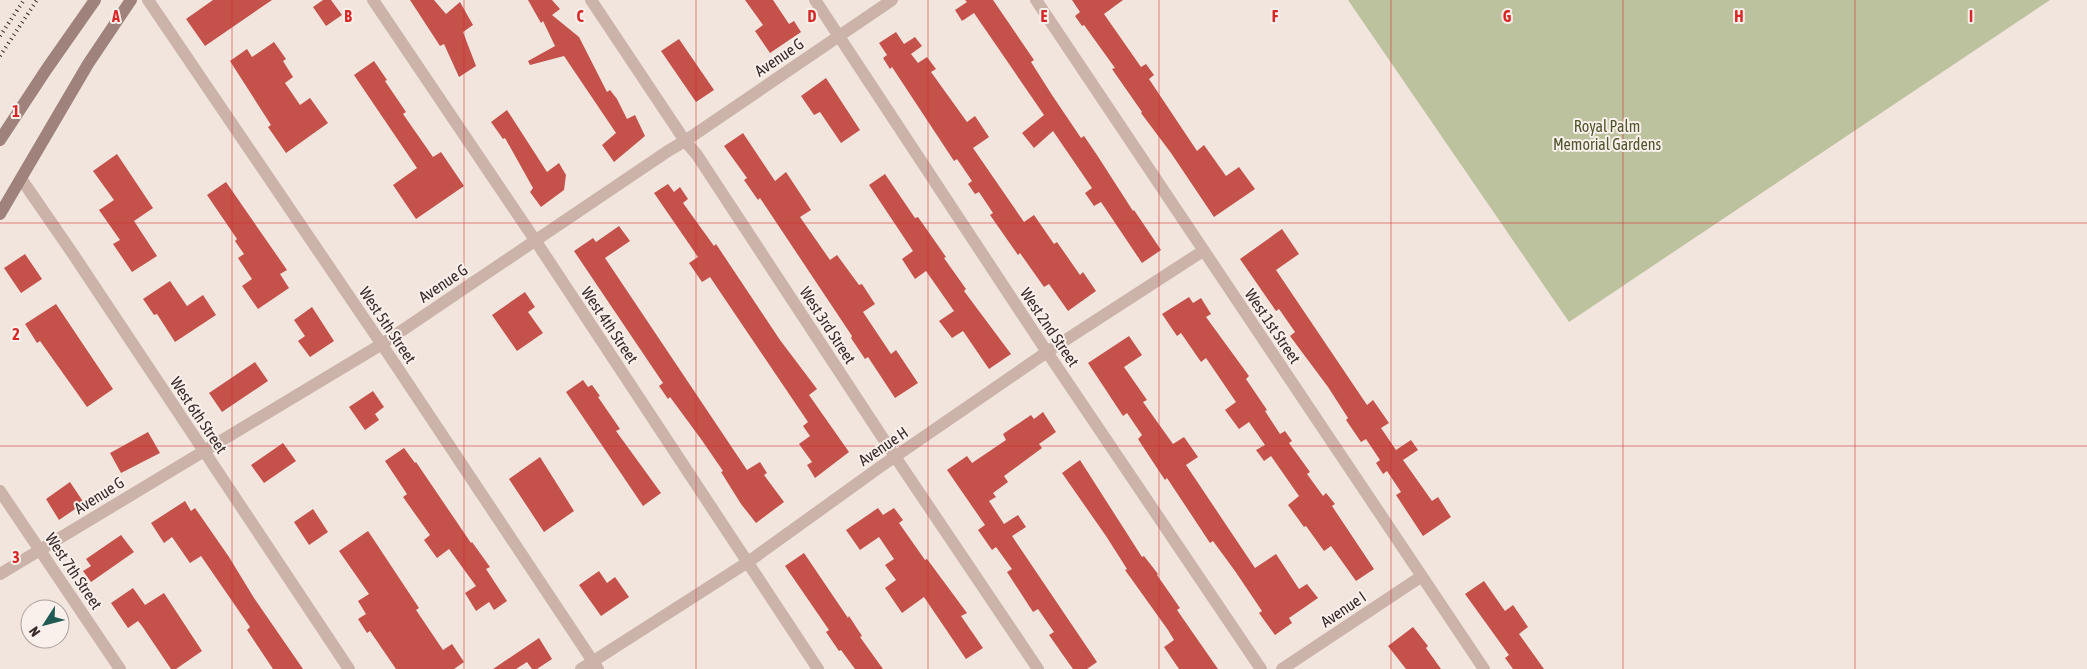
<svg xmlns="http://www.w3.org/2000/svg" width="2087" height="669" font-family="'Asap Condensed',sans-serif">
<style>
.green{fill:#bcc29e}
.building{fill:#c4524b}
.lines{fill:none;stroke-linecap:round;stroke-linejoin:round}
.minor{stroke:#cbb3aa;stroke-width:12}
.secondary{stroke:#9e827b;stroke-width:12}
.rail{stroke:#382b2a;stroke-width:4;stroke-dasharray:1 4;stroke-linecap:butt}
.grid{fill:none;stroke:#d62828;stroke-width:1;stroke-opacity:0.55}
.labels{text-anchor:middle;stroke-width:4;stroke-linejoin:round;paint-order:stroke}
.street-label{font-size:16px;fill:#382b2a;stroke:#faf0eb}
.park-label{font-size:16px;fill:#4f562d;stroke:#faf0eb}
.grid-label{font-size:16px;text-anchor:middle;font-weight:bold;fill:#d62828;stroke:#faf0eb;stroke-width:4;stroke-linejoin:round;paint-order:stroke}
</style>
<rect width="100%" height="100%" fill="#f2e5de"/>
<path class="green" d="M 1348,0 L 2050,0 L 1569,322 Z"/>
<path class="building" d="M 213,0 L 272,0 L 205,46 L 186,19 Z
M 323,0 L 331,0 L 342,15 L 326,26 L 313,7 Z
M 410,0 L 434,0 L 446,14 L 460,2 L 473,25 L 463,32 L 476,66 L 459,77 L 444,44 L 440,46 Z
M 528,0 L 552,0 L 560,9 L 552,15 L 579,37 L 607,92 L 610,90 L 617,99 L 627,119 L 635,115 L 645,136 L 614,162 L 602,145 L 616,133 L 564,56 L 530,65 L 528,61 L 555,46 L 543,21 L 541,23 Z
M 745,0 L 773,0 L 789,24 L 794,21 L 801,32 L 770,53 L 755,31 L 763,25 Z
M 965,0 L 993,0 L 1034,60 L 1031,62 L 1052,95 L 1081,138 L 1084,136 L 1097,155 L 1133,211 L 1134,210 L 1161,250 L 1142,263 L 1101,202 L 1094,206 L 1085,193 L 1092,188 L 1053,131 L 1034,148 L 1022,133 L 1044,115 L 974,13 L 962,21 L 955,10 L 967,2 Z
M 1072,0 L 1123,0 L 1104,14 L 1141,67 L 1146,64 L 1154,75 L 1149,79 L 1197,151 L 1204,145 L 1226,176 L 1239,167 L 1255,189 L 1214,217 L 1171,153 L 1141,113 L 1142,112 L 1112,69 L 1115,68 L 1084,25 L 1082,26 L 1075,16 L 1080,12 Z
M 896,32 L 904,44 L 915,37 L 922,46 L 911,54 L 918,63 L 927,57 L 936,69 L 931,72 L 967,122 L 975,116 L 989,137 L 973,148 L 1024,222 L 1034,215 L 1054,244 L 1057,242 L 1080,275 L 1083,272 L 1096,291 L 1068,311 L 1049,284 L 1044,287 L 1020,253 L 1018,255 L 990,215 L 993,213 L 979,192 L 975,194 L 968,184 L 972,181 L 957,159 L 954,161 L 892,67 L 890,69 L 883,58 L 887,55 L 879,43 Z
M 679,39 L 714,90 L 696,102 L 661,51 Z
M 274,42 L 286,59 L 283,61 L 293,77 L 285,83 L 300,105 L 310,98 L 328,123 L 286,153 L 268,127 L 271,125 L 230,61 L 247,49 L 252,57 Z
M 374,61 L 387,80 L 385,81 L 406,112 L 403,114 L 433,157 L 441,152 L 464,186 L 416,219 L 393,185 L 417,168 L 354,75 Z
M 826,78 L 860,130 L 841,143 L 820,112 L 814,115 L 801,96 Z
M 507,110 L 547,172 L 559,163 L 566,175 L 564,190 L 541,207 L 530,192 L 533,188 L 505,138 L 503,139 L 491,122 Z
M 743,133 L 775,181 L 786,172 L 811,210 L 800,217 L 830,260 L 837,255 L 859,285 L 862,284 L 875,304 L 863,312 L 891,354 L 896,350 L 918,383 L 895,398 L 868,357 L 865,359 L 851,338 L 852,336 L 760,198 L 758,200 L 744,180 L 747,178 L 724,146 Z
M 117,154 L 153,208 L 134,221 L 157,256 L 132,272 L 113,244 L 120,240 L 99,210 L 114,200 L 93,171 Z
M 885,174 L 915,218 L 918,217 L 946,257 L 944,258 L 966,289 L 964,291 L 1011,354 L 989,369 L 963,331 L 952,338 L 939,321 L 954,311 L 926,271 L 915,279 L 902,259 L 913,251 L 869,185 Z
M 226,182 L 287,270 L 280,274 L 289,288 L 258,309 L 242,286 L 252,279 L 238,258 L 244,254 L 235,241 L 237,239 L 207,195 Z
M 668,184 L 674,192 L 680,187 L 688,199 L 683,203 L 714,246 L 716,244 L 780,340 L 817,389 L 809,395 L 849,452 L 815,478 L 807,465 L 812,462 L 799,444 L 810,436 L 803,426 L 808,422 L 710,277 L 702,282 L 689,263 L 698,257 L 654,193 Z
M 619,226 L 630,241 L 605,258 L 747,470 L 760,462 L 767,473 L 764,475 L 784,502 L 756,523 L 741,504 L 721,472 L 723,471 L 701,439 L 670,397 L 668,399 L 659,386 L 663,383 L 574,251 L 593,238 L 596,242 Z
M 1282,229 L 1299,254 L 1276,270 L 1367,405 L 1373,400 L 1389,423 L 1381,428 L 1396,450 L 1411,440 L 1418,450 L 1403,460 L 1432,501 L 1438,497 L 1451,517 L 1423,536 L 1396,495 L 1401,492 L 1387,471 L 1383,474 L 1376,463 L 1380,460 L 1366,439 L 1361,442 L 1346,420 L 1348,418 L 1328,387 L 1290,336 L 1295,332 L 1279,309 L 1276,311 L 1240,259 Z
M 25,254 L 42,279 L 21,293 L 4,268 Z
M 170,281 L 187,306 L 203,295 L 216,315 L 175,342 L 157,314 L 154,315 L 143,299 Z
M 525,292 L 535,307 L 528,312 L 543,333 L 517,351 L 492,315 Z
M 1189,297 L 1193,303 L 1201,298 L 1211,314 L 1206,317 L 1249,376 L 1246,379 L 1267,410 L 1265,411 L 1280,434 L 1285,431 L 1292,441 L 1289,443 L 1310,472 L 1307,474 L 1323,496 L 1326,493 L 1335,504 L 1332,506 L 1374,569 L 1356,581 L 1331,546 L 1324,551 L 1306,526 L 1304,527 L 1288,505 L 1299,496 L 1271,456 L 1264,461 L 1256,450 L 1265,445 L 1249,422 L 1239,429 L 1225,410 L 1236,402 L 1206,358 L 1201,362 L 1181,333 L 1177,336 L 1162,314 Z
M 56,304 L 113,389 L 87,407 L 40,341 L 37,343 L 25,324 Z
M 312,307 L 334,341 L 310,357 L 298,341 L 305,336 L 294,320 Z
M 1129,336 L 1142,355 L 1124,367 L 1147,400 L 1143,402 L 1173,444 L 1184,437 L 1198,457 L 1186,465 L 1255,568 L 1276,554 L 1299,589 L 1307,584 L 1318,598 L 1289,618 L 1292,623 L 1275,635 L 1259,613 L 1262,611 L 1235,571 L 1213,541 L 1210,543 L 1167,478 L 1165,480 L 1151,459 L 1138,439 L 1142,435 L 1127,413 L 1123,416 L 1088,363 Z
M 255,362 L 268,381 L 222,412 L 209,393 Z
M 583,380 L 588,387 L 592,385 L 600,396 L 598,397 L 620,429 L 616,431 L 661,493 L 643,506 L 566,392 Z
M 373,391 L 384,407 L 375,414 L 379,420 L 365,430 L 349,407 Z
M 1043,412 L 1056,432 L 1039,444 L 1042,448 L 1004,476 L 1008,482 L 993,493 L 996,497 L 989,501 L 1004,524 L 1018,515 L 1026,527 L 1012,536 L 1097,662 L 1087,669 L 1073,669 L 1063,655 L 1049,635 L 1054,632 L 1038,609 L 1033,612 L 1007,572 L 1012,569 L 996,547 L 992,550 L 978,530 L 985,525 L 947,470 L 967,456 L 972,463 L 1006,440 L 1003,434 L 1031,415 L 1034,419 Z
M 148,432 L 160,453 L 121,473 L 110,453 Z
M 283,443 L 296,461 L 264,483 L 251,465 Z
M 404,448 L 415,463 L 416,462 L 471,543 L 472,542 L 490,567 L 486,569 L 507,601 L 494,610 L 489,602 L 476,611 L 465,593 L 476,586 L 449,549 L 437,558 L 424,540 L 430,535 L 403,497 L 407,494 L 385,461 Z
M 540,457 L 574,511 L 544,532 L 509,479 Z
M 1080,460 L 1142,557 L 1144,556 L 1158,574 L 1157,575 L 1180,608 L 1177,610 L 1218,669 L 1179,669 L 1164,647 L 1174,640 L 1168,630 L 1125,570 L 1127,569 L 1106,536 L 1062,473 Z
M 70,482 L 84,503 L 59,520 L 46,499 Z
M 185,501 L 191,511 L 195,508 L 229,557 L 254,598 L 303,669 L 273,669 L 247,630 L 250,627 L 201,556 L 190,563 L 172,537 L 164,543 L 151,523 Z
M 878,508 L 883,515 L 894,508 L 903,520 L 899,523 L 925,560 L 927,559 L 967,613 L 961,616 L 983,648 L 966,659 L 924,597 L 902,613 L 885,588 L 896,580 L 885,565 L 894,559 L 879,537 L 860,550 L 846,530 Z
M 313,509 L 328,532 L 309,545 L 294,522 Z
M 368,531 L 419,608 L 416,610 L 443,650 L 452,644 L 464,662 L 454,669 L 396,669 L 370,631 L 367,633 L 358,619 L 366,614 L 358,601 L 369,594 L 339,551 Z
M 121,535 L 134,552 L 91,582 L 83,571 L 91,566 L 86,559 Z
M 804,553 L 848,618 L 849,616 L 862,636 L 860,637 L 883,669 L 855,669 L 841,650 L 839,651 L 826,632 L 829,630 L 785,566 Z
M 599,571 L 607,583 L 615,577 L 629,597 L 601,616 L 579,585 Z
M 1484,581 L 1505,611 L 1513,605 L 1528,627 L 1519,634 L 1544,669 L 1513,669 L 1505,658 L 1509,655 L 1465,594 Z
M 133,588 L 145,605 L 164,593 L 202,651 L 176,669 L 171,669 L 142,626 L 138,621 L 128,628 L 111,603 Z
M 1413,627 L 1428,646 L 1426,648 L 1441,669 L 1406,669 L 1388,646 Z
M 539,638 L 552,659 L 537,669 L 532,669 L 527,662 L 516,669 L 493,669 Z"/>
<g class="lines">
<path class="minor" d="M 148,0 L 391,358 L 598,669
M 373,0 L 535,240 L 818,669
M 591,0 L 685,141 L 697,155 L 896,458 L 1038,669
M 815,0 L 1047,352 L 1261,669
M 1036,0 L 1484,669
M 22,180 L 73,254 L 349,669
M 0,491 L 120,669
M 0,574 L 382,344 L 668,151 L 685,141 L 892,0
M 581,669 L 748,562 L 880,467 L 1047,352 L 1203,251
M 1282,669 L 1422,576"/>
<path class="secondary" d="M 0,140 L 46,70 L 95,0
M 0,214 L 88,64 L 131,0"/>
<path class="rail" d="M 0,36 L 24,0
M 0,56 L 37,0"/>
</g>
<path class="grid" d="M 232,0 L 232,669M 464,0 L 464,669M 696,0 L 696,669M 928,0 L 928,669M 1159,0 L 1159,669M 1391,0 L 1391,669M 1623,0 L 1623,669M 1855,0 L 1855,669M 0,223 L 2087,223M 0,446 L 2087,446"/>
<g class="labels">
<g class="street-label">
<text transform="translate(779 57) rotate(-34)" y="6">Avenue G</text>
<text transform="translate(443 283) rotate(-34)" y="6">Avenue G</text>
<text transform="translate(388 325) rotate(56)" y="6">West 5th Street</text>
<text transform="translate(610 325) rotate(56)" y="6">West 4th Street</text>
<text transform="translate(828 325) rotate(57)" y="6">West 3rd Street</text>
<text transform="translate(1273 326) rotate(56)" y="6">West 1st Street</text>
<text transform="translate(1050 327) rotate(56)" y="6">West 2nd Street</text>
<text transform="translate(199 415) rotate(56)" y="6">West 6th Street</text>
<text transform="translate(883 446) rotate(-34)" y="6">Avenue H</text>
<text transform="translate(99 495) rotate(-32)" y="6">Avenue G</text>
<text transform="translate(74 571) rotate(56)" y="6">West 7th Street</text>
<text transform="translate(1343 609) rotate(-34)" y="6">Avenue I</text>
</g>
<g class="park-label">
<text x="1607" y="132">Royal Palm<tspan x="1607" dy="18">Memorial Gardens</tspan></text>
</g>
</g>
<g class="grid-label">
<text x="116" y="22">A</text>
<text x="348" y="22">B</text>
<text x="580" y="22">C</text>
<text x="812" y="22">D</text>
<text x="1044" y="22">E</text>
<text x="1275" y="22">F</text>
<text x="1507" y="22">G</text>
<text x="1739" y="22">H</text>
<text x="1971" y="22">I</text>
<text x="16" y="117">1</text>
<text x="16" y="340">2</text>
<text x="16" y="563">3</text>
</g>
<g transform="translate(45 624) rotate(234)"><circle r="24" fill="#faf0eb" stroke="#aca19e"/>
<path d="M0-4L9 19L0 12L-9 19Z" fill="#1f5a53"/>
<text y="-8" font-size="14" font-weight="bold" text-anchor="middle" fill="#382b2a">N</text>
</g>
</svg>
